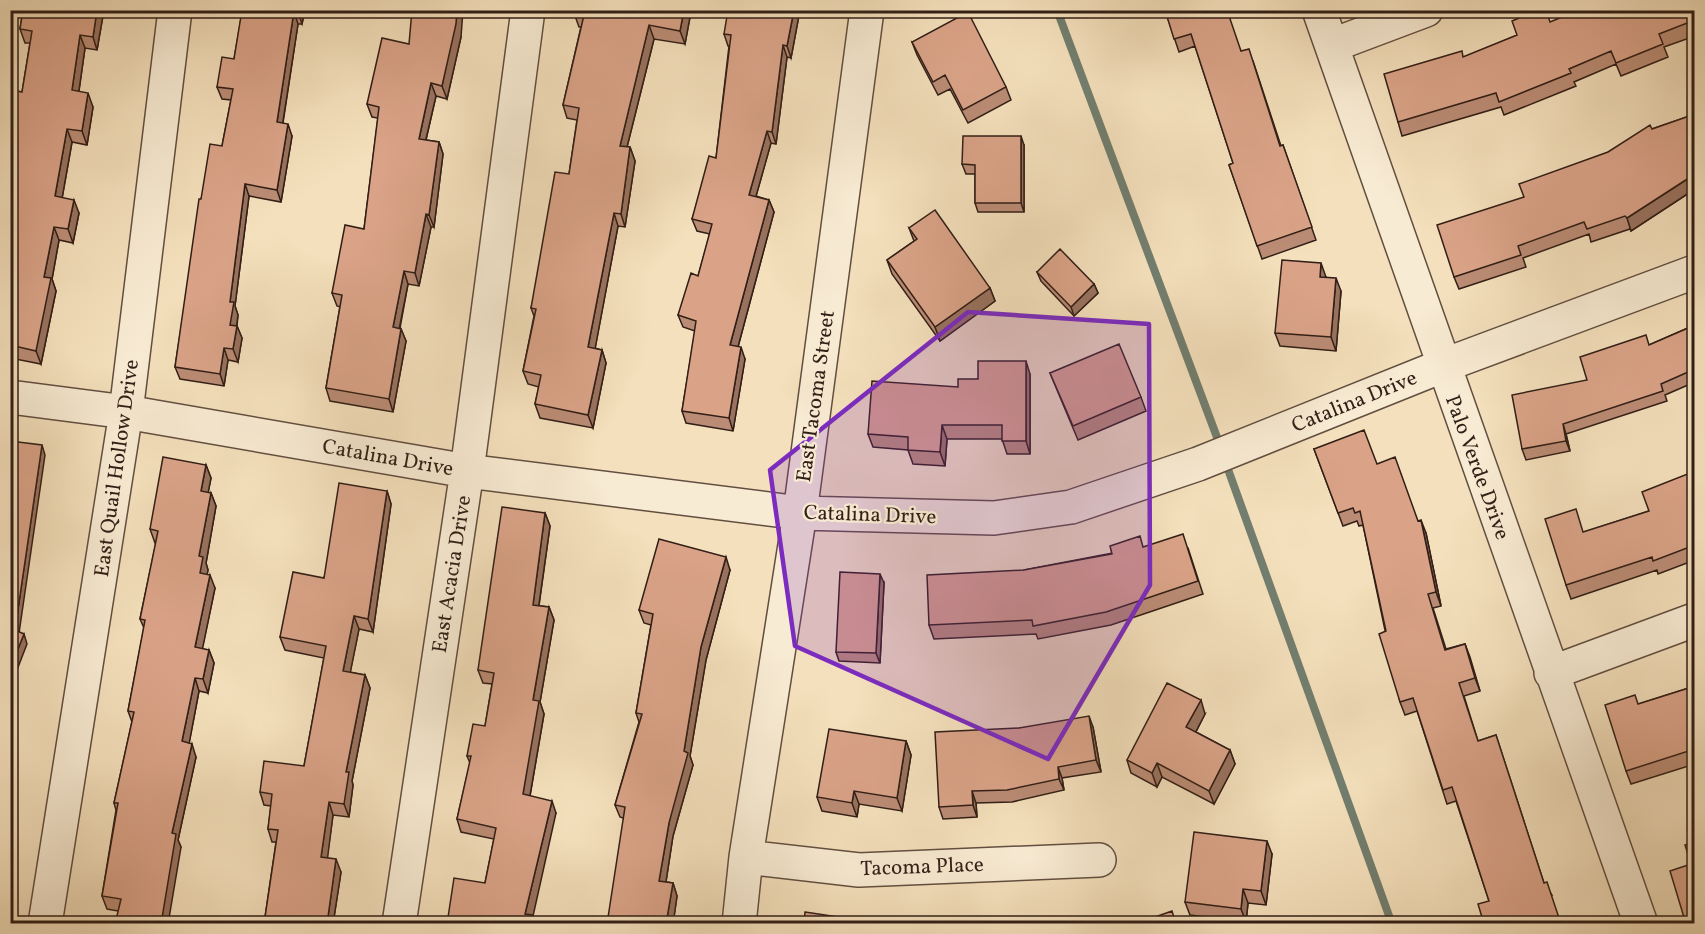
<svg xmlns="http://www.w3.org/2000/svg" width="1705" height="934" font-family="Vollkorn,serif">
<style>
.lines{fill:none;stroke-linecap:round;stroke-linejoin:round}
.stream{stroke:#727e6f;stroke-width:8}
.minor-casing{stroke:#624e40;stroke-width:36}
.minor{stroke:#f8ebd3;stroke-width:33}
.wall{fill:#bb8c75;stroke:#311e16;stroke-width:1.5}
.shaded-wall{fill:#99725f;stroke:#311e16;stroke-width:1.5}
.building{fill:#daa388;stroke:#311e16;stroke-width:1.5}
.marked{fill:#7b2cbf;fill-opacity:0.2;stroke:#7b2cbf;stroke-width:4.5;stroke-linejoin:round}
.labels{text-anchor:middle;stroke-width:4.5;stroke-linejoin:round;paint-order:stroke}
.street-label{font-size:21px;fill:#311e16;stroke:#f8ebd3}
</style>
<rect width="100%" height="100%" fill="#f4e0bc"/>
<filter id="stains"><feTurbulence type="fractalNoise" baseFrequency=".00333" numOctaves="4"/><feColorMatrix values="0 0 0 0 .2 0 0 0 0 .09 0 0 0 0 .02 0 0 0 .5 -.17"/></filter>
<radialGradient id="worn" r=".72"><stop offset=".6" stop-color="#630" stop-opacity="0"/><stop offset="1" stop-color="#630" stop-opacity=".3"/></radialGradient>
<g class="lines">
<path class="stream" d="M 1057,10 L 1221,448
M 1225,461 L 1392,924"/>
<g class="minor-casing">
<path id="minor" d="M 1319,10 L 1641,924
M 1333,45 L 1426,10
M 10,397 L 126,412 L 467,471 L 800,513 L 994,518 L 1071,507 L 1198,464 L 1442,366 L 1694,272
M 1551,673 L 1694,620
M 746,857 L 859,870 L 1099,860
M 45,924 L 126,412 L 175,10
M 399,924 L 467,471 L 528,10
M 739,924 L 746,857 L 800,513 L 867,10"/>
</g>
<use href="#minor" class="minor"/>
</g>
<path class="wall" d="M 23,10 L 104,10 L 97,50 L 85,48 L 79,91 L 93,107 L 87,145 L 72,142 L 62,198 L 79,213 L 73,243 L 59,240 L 52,279 L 56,291 L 41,364 L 10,358 L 10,127 L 22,92 L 30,43 L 25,43 L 20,29 Z
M 230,10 L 305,10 L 302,24 L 298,24 L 283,123 L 292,136 L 281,202 L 249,196 L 235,306 L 238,315 L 237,326 L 242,338 L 238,362 L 228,360 L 224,386 L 180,379 L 175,367 L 201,199 L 222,146 L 231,100 L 222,99 L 217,87 L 234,59 L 242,13 Z
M 574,10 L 687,10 L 690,17 L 685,44 L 654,39 L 627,147 L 630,147 L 635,161 L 625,227 L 618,226 L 595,348 L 602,350 L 606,363 L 593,428 L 540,418 L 535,404 L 539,387 L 528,384 L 523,371 L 534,316 L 531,308 L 569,174 L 577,120 L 567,118 L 563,105 L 581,27 L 579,27 L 574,13 Z
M 800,10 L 791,58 L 787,57 L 776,144 L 771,143 L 756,196 L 769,200 L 774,212 L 738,347 L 745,359 L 733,431 L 686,423 L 682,411 L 695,331 L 683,327 L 678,315 L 698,276 L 710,234 L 697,231 L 692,219 L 716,158 L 729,46 L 728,46 L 724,34 Z
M 1165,10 L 1241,51 L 1253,61 L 1281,146 L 1283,145 L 1316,240 L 1262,259 L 1229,165 L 1233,163 L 1195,46 L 1179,52 Z
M 1695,10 L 1695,36 L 1664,47 L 1668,57 L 1621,76 L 1616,64 L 1574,82 L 1576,86 L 1504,115 L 1501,107 L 1402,136 L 1398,122 L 1464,57 L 1550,22 Z
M 461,37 L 447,99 L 436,96 L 426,140 L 439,142 L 443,154 L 434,227 L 431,227 L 419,286 L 408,284 L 400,328 L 401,329 L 406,341 L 393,412 L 330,401 L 326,388 L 340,307 L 337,306 L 332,293 L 364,229 L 378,118 L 372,117 L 367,104 L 409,44 Z
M 912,42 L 1006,87 L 1011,100 L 968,123 L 950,89 L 938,95 L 917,55 Z
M 1695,114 L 1695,189 L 1631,231 L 1630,229 L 1591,242 L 1589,234 L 1523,258 L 1526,267 L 1459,289 L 1454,277 L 1524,197 L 1652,129 Z
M 1024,145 L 1024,212 L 978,212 L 975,203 L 975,174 L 966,174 L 962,164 Z
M 909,228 L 990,288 L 995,301 L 940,341 L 892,274 L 887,260 L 914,241 Z
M 1037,272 L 1094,284 L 1098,293 L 1074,316 L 1041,281 Z
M 1326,277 L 1341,291 L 1336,351 L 1280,346 L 1275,333 Z
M 1695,325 L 1695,382 L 1665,395 L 1667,401 L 1566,434 L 1570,451 L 1526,460 L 1522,449 L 1587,380 L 1649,345 Z
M 1050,373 L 1141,397 L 1146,411 L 1078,440 Z
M 1030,374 L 1030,454 L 1007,454 L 1002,439 L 947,439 L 945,466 L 913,464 L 908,450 L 873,447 L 868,434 L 958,387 L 978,379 Z
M 1314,449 L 1377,464 L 1426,533 L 1441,606 L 1433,608 L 1446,649 L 1465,644 L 1480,691 L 1464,696 L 1478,741 L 1496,735 L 1544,883 L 1552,895 L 1489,901 L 1456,801 L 1447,804 L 1417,711 L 1405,715 L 1400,702 L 1363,525 L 1359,526 L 1357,521 L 1343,526 Z
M 206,465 L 211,478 L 208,492 L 211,493 L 216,506 L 206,563 L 208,570 L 207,574 L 215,588 L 202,649 L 209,650 L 214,663 L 208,693 L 199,691 L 189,743 L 196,757 L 178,840 L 181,847 L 118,911 L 107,909 L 102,896 L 116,810 L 114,803 L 132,722 L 128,711 L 144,628 L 140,619 L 156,543 L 155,543 L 150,529 Z
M 1695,471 L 1695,560 L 1658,574 L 1657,570 L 1571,599 L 1566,585 L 1584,532 L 1649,511 Z
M 387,491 L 391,504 L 373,632 L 359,629 L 350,672 L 365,675 L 370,688 L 352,781 L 353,785 L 349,817 L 333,815 L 327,858 L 341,872 L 333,924 L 264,924 L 276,842 L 272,842 L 268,829 L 271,806 L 264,805 L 260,792 L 304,766 L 324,658 L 285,650 L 280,637 Z
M 545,513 L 550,526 L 539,606 L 549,607 L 554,620 L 540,702 L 544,714 L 530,796 L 556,813 L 485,883 L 494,839 L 461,832 L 457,819 L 470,763 L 467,756 L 485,726 L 492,684 L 483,683 L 478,670 Z
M 1144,547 L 1188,548 L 1203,594 L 1111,625 L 1038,639 L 1036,634 L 934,639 L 929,625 L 1024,570 Z
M 730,570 L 706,660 L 690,756 L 693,765 L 673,836 L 666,882 L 673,883 L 677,896 L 673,924 L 623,818 L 620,817 L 615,805 L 639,722 L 636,713 L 651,625 L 644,623 L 639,610 Z
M 884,583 L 880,663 L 839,661 L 836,652 Z
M 1695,674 L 1695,764 L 1631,784 L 1626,771 L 1638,704 L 1692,687 L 1688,677 Z
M 1205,714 L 1196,732 L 1230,750 L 1235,764 L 1214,804 L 1162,777 L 1157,787 L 1131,773 L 1127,760 Z
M 1093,727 L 1101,772 L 1062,778 L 1064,790 L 1012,802 L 976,803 L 977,817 L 943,819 L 939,807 L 1019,728 Z
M 906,741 L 911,755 L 902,811 L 859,804 L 857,817 L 822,811 L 817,797 Z
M 1272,854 L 1266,905 L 1248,903 L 1246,922 L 1190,915 L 1185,902 Z"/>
<path class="shaded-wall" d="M 97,10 L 104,10 L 97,50 L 93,37 Z
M 298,10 L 305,10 L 302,24 L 298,12 Z
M 457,10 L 463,10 L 461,37 L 447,99 L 442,86 Z
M 684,10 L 687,10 L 690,17 L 685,44 L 680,31 Z
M 794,10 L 800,10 L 791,58 L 787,46 Z
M 294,11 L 298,24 L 281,134 L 277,122 Z
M 649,25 L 654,39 L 624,159 L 620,146 Z
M 80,35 L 85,48 L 77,104 L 72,90 Z
M 783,45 L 787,57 L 776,144 L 772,132 Z
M 431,83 L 436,96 L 423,152 L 419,139 Z
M 88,93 L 93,107 L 87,145 L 82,131 Z
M 288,124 L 292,136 L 281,202 L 277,190 Z
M 67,129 L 72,142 L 60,210 L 55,196 Z
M 767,131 L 771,143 L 753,207 L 749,195 Z
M 1021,136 L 1024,145 L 1024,212 L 1021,203 Z
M 439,142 L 443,154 L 434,227 L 429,215 Z
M 630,147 L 635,161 L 625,227 L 621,214 Z
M 1695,174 L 1695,189 L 1631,231 L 1627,218 Z
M 245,184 L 249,196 L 235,306 L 238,315 L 235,337 L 230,325 L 230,302 Z
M 74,200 L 79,213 L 73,243 L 68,229 Z
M 769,200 L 774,212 L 735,358 L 730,345 Z
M 614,213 L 618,226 L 593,360 L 588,347 Z
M 426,214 L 431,227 L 419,286 L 415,273 Z
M 54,227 L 59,240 L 52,279 L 56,291 L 41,364 L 36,351 L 44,277 Z
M 1321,263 L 1326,277 L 1325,290 L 1320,277 Z
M 404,271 L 408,284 L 397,340 L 393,327 Z
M 1336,278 L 1341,291 L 1336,351 L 1331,337 Z
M 1094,284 L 1098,293 L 1074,316 L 1071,307 Z
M 990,288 L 995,301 L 940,341 L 935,327 Z
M 237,326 L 242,338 L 238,362 L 233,349 Z
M 401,329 L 406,341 L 393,412 L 389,399 Z
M 741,347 L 745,359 L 733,431 L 729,418 Z
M 224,348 L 228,360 L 224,386 L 220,374 Z
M 602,350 L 606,363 L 593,428 L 588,415 Z
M 1026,361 L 1030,374 L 1030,454 L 1026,441 Z
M 1563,424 L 1566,434 L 1570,451 L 1566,441 Z
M 942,425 L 947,439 L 945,466 L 940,452 Z
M 42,445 L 45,455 L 18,640 L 15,630 Z
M 206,465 L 211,478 L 206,504 L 201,491 Z
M 387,491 L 391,504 L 373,632 L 368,619 Z
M 211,493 L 216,506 L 206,563 L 208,570 L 205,586 L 200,573 L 199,556 Z
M 545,513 L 550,526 L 537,618 L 533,605 Z
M 1421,520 L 1426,533 L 1441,606 L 1436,592 Z
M 726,557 L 730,570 L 706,660 L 690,756 L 693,765 L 673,836 L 664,894 L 659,881 L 669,823 L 684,751 L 701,647 Z
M 880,574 L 884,583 L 880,663 L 876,653 Z
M 210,575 L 215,588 L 200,661 L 195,647 Z
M 549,607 L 554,620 L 540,702 L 544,714 L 528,807 L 523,794 L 533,700 Z
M 354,616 L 359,629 L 348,684 L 343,671 Z
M 24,634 L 27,644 L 10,688 L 10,669 Z
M 1465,644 L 1470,657 L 1480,691 L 1475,678 Z
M 209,650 L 214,663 L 208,693 L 203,679 Z
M 365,675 L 370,688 L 352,781 L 353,785 L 349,817 L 344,804 L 346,772 Z
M 195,678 L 199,691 L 187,755 L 182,741 Z
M 1201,700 L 1205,714 L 1191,741 L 1186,727 Z
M 1089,716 L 1093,727 L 1101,772 L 1096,760 Z
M 906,741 L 911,755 L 902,811 L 897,798 Z
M 192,744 L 196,757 L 178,840 L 181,847 L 168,924 L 161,924 L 172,833 Z
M 1230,750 L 1235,764 L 1214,804 L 1209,791 Z
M 1157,763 L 1162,777 L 1157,787 L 1152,773 Z
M 1058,767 L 1062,778 L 1064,790 L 1059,779 Z
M 854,791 L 859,804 L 857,817 L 852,803 Z
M 972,791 L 976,803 L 977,817 L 973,805 Z
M 552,801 L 556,813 L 533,916 L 536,924 L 531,924 L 525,914 Z
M 329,802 L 333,815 L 326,870 L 321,857 Z
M 1267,841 L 1272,854 L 1266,905 L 1261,891 Z
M 336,859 L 341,872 L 333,924 L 327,924 Z
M 673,883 L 677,896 L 673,924 L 666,924 Z
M 1243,889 L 1248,903 L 1246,922 L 1241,909 Z"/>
<path class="building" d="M 23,10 L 97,10 L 93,37 L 80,35 L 72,90 L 88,93 L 82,131 L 67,129 L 55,196 L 74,200 L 68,229 L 54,227 L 44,277 L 51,278 L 36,351 L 10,345 L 10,127 L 17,91 L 22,92 L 32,31 L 20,29 Z
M 242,10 L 298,10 L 298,12 L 294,11 L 277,122 L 288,124 L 277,190 L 245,184 L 230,302 L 234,302 L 230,325 L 237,326 L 233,349 L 224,348 L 220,374 L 175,367 L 199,199 L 201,199 L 210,144 L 222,146 L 233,89 L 217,87 L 222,57 L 234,59 Z
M 412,10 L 457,10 L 456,24 L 442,86 L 431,83 L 419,139 L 439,142 L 429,215 L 426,214 L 415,273 L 404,271 L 393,327 L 401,329 L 389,399 L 326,388 L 342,295 L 332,293 L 345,225 L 364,229 L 379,107 L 367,104 L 382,38 L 409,44 Z
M 574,10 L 684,10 L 680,31 L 649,25 L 620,146 L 630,147 L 621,214 L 614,213 L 588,347 L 602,350 L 588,415 L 535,404 L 541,375 L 523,371 L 536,309 L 531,308 L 555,172 L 569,174 L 579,108 L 563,105 L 584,15 L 574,13 Z
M 728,10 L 794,10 L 787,46 L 783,45 L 772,132 L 767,131 L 749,195 L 769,200 L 730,345 L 741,347 L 729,418 L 682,411 L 696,321 L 678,315 L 691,273 L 698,276 L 712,224 L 692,219 L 709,156 L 716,158 L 731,35 L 724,34 Z
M 1165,10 L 1227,10 L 1241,51 L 1249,49 L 1280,146 L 1283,145 L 1312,227 L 1257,246 L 1229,165 L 1233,163 L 1191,34 L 1174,39 Z
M 1538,10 L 1546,10 L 1550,22 L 1579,10 L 1695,10 L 1695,20 L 1659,34 L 1663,44 L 1616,63 L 1611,51 L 1569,69 L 1571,73 L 1499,102 L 1496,93 L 1398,122 L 1384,74 L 1462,51 L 1463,57 L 1517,35 L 1512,21 Z
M 968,12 L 1006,87 L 963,110 L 945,75 L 933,82 L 912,42 Z
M 1695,114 L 1695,174 L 1627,218 L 1625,216 L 1587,229 L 1584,222 L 1518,246 L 1521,255 L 1454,277 L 1437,225 L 1524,197 L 1519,184 L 1608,152 L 1650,125 L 1652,129 Z
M 963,136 L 1021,136 L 1021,203 L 975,203 L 975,165 L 962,164 Z
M 935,210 L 990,288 L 935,327 L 887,260 L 917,239 L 909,228 Z
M 1060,249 L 1094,284 L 1071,307 L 1037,272 Z
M 1282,260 L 1321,263 L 1320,277 L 1336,278 L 1331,337 L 1275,333 Z
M 1695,325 L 1695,369 L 1661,384 L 1663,391 L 1563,424 L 1566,441 L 1522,449 L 1512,395 L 1587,380 L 1580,357 L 1646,335 L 1649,345 Z
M 1119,344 L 1141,397 L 1073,426 L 1050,373 Z
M 978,361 L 1026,361 L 1026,441 L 1002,441 L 1002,425 L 942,425 L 940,452 L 908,450 L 908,437 L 868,434 L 872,381 L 958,387 L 958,379 L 978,379 Z
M 1364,430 L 1377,464 L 1395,457 L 1418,521 L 1421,520 L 1436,592 L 1428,594 L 1445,650 L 1465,644 L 1475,678 L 1459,683 L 1478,741 L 1496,735 L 1544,883 L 1547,882 L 1561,924 L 1484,924 L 1478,904 L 1489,901 L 1452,787 L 1443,790 L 1413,698 L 1400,702 L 1379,634 L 1386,631 L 1360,511 L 1355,513 L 1353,508 L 1338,513 L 1314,449 Z
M 10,441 L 42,445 L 15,630 L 24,634 L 10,669 Z
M 163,457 L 206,465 L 201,491 L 211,493 L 199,556 L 203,557 L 200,573 L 210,575 L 195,647 L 209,650 L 203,679 L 195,678 L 182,741 L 192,744 L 172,833 L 176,834 L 161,924 L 115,924 L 121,899 L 102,896 L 118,803 L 114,803 L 134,712 L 128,711 L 145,620 L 140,619 L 158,531 L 150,529 Z
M 1695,471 L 1695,545 L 1653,561 L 1652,557 L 1566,585 L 1545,519 L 1576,509 L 1583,532 L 1649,511 L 1642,492 Z
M 339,483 L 387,491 L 368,619 L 354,616 L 343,671 L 365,675 L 346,772 L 349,772 L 344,804 L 329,802 L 321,857 L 336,859 L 327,924 L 264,924 L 278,830 L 268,829 L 272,794 L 260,792 L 264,761 L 304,766 L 326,646 L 280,637 L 293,572 L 324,578 Z
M 502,507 L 545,513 L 533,605 L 549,607 L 533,700 L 539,701 L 523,794 L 552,801 L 525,914 L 532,915 L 531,924 L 447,924 L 454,878 L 485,883 L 496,828 L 457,819 L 471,756 L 467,756 L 473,724 L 485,726 L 494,673 L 478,670 Z
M 1183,534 L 1198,581 L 1106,612 L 1033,626 L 1032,620 L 929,625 L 927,575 L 1024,570 L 1112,554 L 1110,546 L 1140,536 L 1143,547 Z
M 659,539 L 726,557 L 701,647 L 684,751 L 688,753 L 669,823 L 659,881 L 673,883 L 666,924 L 607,924 L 625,807 L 615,805 L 642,714 L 636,713 L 653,614 L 639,610 Z
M 840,572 L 880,574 L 876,653 L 836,652 Z
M 1695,674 L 1695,749 L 1626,771 L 1605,705 L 1635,695 L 1638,704 L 1692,687 L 1688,677 Z
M 1167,683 L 1201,700 L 1186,727 L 1230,750 L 1209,791 L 1157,763 L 1152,773 L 1127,760 Z
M 1089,716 L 1096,760 L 1058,767 L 1059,779 L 1007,790 L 972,791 L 973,805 L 939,807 L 935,732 L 1019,728 Z
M 829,729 L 906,741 L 897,798 L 854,791 L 852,803 L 817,797 Z
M 1194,832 L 1267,841 L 1261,891 L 1243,889 L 1241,909 L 1185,902 Z
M 1695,842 L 1695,924 L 1686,924 L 1670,871 L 1691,864 L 1685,845 Z
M 1172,911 L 1176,924 L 1135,924 Z
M 805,912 L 885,924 L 804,924 Z
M 891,920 L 952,924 L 890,924 Z
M 978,923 L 1020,923 L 1020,924 L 978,924 Z"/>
<path class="marked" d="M 968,312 L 1149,324 L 1150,585 L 1048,759 L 795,646 L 770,470 Z"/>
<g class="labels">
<g class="street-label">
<text transform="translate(815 396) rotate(-82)" y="7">East Tacoma Street</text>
<text transform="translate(1354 401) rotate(-22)" y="7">Catalina Drive</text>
<text transform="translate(388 457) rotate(10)" y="7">Catalina Drive</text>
<text transform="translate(1478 467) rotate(70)" y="7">Palo Verde Drive</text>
<text transform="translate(116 468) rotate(-82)" y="7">East Quail Hollow Drive</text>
<text transform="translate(870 514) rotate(2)" y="7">Catalina Drive</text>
<text transform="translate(451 574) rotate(-81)" y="7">East Acacia Drive</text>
<text transform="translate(922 866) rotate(-2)" y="7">Tacoma Place</text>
</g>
</g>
<rect width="1705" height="934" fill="none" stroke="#f4e0bc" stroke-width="36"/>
<rect x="12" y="12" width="1681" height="910" fill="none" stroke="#311e16" stroke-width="3"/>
<rect x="18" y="18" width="1669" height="898" fill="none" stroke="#311e16" stroke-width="1.5"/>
<rect width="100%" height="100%" filter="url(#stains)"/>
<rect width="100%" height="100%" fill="url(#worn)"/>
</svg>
